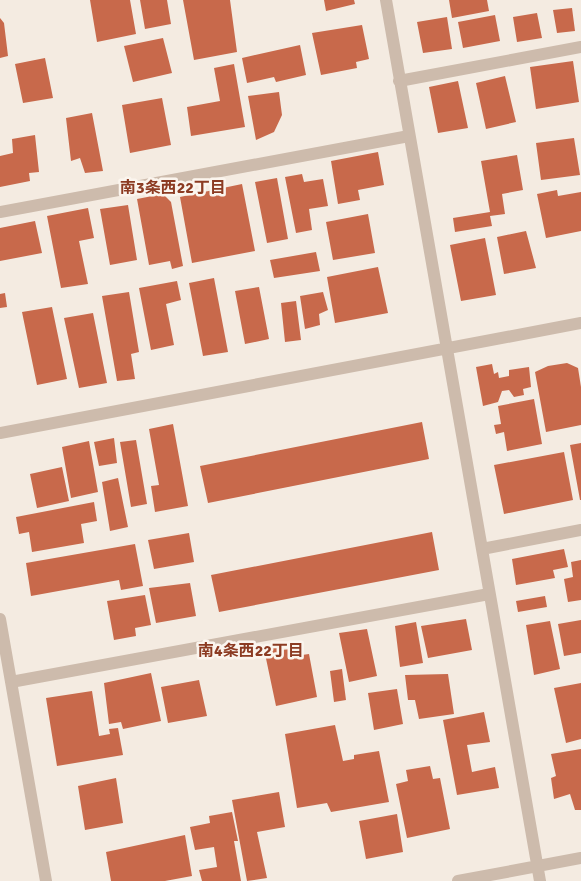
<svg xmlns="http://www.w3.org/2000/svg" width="581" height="881" font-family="Signika,'Noto Sans JP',sans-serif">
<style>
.building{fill:#c8694b}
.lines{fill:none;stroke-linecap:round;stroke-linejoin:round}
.minor{stroke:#cdbbac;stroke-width:12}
.labels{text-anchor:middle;stroke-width:5;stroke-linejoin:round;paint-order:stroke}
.neighbourhood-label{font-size:16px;font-weight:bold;fill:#8c3b22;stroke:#fbf5ee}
</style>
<rect width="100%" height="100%" fill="#f4ebe1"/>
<path class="building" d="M 90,0 L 130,0 L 136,34 L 97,42 Z
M 140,0 L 167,0 L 171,24 L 145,29 Z
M 183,0 L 230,0 L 237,52 L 194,60 Z
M 324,0 L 354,0 L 355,4 L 326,11 Z
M 449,0 L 487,0 L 489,11 L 452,18 Z
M 572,8 L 575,31 L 557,33 L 553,10 Z
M 537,13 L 542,38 L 517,42 L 513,17 Z
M 495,15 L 500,41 L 463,48 L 458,22 Z
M 447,17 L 452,49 L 423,53 L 417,22 Z
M 0,18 L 4,23 L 8,56 L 0,58 Z
M 362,25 L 369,59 L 356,62 L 357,68 L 321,75 L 312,33 Z
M 163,38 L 172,73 L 133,82 L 124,46 Z
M 300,45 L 306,75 L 276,82 L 274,77 L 247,83 L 242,58 Z
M 45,58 L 53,98 L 23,103 L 15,64 Z
M 573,61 L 579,102 L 536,109 L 530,67 Z
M 234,64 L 245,127 L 191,136 L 187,107 L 220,101 L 214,68 Z
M 505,76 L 516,122 L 486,129 L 476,83 Z
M 458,81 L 468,128 L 438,133 L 429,87 Z
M 279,92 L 282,115 L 274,132 L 256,140 L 248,96 Z
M 162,98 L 171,145 L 130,153 L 122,105 Z
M 92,113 L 103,171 L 85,173 L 80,158 L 71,161 L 66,118 Z
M 35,135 L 39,172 L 29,173 L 30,181 L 0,187 L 0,156 L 13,153 L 12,139 Z
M 574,138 L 580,175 L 541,180 L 536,143 Z
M 378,152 L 384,185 L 358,190 L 360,200 L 338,204 L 331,161 Z
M 517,155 L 523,190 L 502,194 L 505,214 L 490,216 L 492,226 L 455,232 L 453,218 L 490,212 L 481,161 Z
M 302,174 L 304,182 L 323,179 L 328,206 L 309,209 L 312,230 L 296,233 L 285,177 Z
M 277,178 L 288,239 L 267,243 L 255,182 Z
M 242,184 L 255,251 L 192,263 L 180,197 Z
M 557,190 L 558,196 L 581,192 L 581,231 L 546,238 L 537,194 Z
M 163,194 L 171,202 L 183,266 L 172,269 L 170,261 L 149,265 L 137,199 Z
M 128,205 L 137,260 L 110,265 L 100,209 Z
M 88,208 L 94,238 L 79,241 L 88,284 L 61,288 L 47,216 Z
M 368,214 L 375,253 L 333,260 L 326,222 Z
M 35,221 L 42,253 L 0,261 L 0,228 Z
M 526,231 L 536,268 L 504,274 L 497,237 Z
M 485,238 L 496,295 L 461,301 L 450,245 Z
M 316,252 L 320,271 L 274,278 L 270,260 Z
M 378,267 L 388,313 L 335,323 L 327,277 Z
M 214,278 L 228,352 L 203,356 L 189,283 Z
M 177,281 L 181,300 L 166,304 L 174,345 L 151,350 L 139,288 Z
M 259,287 L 269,339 L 245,344 L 235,291 Z
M 129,292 L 139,352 L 131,354 L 135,379 L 117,381 L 102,296 Z
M 323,292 L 328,310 L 319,314 L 320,325 L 305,329 L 300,296 Z
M 5,293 L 7,307 L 0,308 L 0,294 Z
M 296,301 L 301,340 L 285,342 L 281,303 Z
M 52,307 L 67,379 L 37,385 L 22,312 Z
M 93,313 L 107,383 L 79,388 L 64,318 Z
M 567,363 L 578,368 L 581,387 L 581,425 L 546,432 L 535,372 L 548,366 Z
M 492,364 L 494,374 L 498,372 L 499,378 L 509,376 L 509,370 L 529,367 L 531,387 L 523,389 L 524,395 L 514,397 L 509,390 L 502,391 L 498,402 L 483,406 L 476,367 Z
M 534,399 L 542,444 L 507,451 L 504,432 L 496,434 L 494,425 L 501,424 L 498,406 Z
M 422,422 L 429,459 L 208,503 L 200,466 Z
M 173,424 L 188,506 L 155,512 L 151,486 L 159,485 L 149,429 Z
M 114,438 L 117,463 L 99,466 L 94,442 Z
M 136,440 L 147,504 L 131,507 L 120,442 Z
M 89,441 L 98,492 L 71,498 L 62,447 Z
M 581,443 L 581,500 L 580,500 L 570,445 Z
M 564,452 L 573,500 L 504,514 L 494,465 Z
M 62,467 L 69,501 L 37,508 L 30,474 Z
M 118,478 L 128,527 L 110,531 L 102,482 Z
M 94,502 L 97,521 L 81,524 L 84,543 L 32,552 L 29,532 L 19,534 L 16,517 Z
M 432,532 L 439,570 L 219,612 L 211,575 Z
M 189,533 L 194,562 L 154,569 L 148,540 Z
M 135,544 L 143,586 L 121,590 L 119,580 L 31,596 L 26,563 Z
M 564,549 L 568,567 L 553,570 L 555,578 L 516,585 L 512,559 Z
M 581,560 L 581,600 L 568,602 L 564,579 L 573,577 L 571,562 Z
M 190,583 L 196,616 L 156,623 L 149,588 Z
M 145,595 L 151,625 L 135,628 L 136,636 L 114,640 L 107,601 Z
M 545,596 L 547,607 L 518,612 L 516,601 Z
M 466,619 L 472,650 L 428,658 L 421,626 Z
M 581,620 L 581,653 L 564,656 L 558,624 Z
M 550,621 L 560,669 L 534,675 L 526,625 Z
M 416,622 L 423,663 L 400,667 L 395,626 Z
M 367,629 L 377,676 L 349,682 L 339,633 Z
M 280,646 L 281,650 L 292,649 L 295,656 L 309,654 L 317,697 L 276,706 L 264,649 Z
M 342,669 L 346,700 L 334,702 L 330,671 Z
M 151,673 L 161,721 L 123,729 L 121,722 L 109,724 L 104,683 Z
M 448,674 L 454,714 L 419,719 L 415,700 L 408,700 L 405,675 Z
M 199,680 L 207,716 L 168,723 L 161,687 Z
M 581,683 L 581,739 L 566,743 L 554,688 Z
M 397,689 L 403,724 L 374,730 L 368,693 Z
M 92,691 L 99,736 L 110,734 L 109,729 L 118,728 L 123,755 L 57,766 L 46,698 Z
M 484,712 L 490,742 L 467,745 L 472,772 L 495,767 L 499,788 L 457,795 L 443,720 Z
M 335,725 L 343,761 L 354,759 L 354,755 L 379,751 L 389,802 L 331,812 L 327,803 L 297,808 L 285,734 Z
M 581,749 L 581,810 L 575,810 L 570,794 L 554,799 L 551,778 L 556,776 L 551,754 Z
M 430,766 L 433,779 L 440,778 L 450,829 L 407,838 L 396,784 L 408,781 L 406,770 Z
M 116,778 L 123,823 L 85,830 L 78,786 Z
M 279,792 L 285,827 L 257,832 L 267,878 L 247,881 L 232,800 Z
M 232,812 L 238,841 L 234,841 L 241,881 L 202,881 L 199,870 L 217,867 L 214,847 L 195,850 L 190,827 L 210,823 L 209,816 Z
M 397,814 L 403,852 L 366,859 L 359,821 Z
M 185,835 L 192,876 L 165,881 L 111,881 L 106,852 Z"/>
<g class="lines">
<path class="minor" d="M 386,0 L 540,881
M 399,81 L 581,47
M 0,212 L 409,136
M 0,433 L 581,323
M 482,549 L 581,530
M 0,619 L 46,881
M 11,682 L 489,594
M 458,881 L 581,858"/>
</g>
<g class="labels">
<g class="neighbourhood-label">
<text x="173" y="193">南3条西22丁目</text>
<text x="251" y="656">南4条西22丁目</text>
</g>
</g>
</svg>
